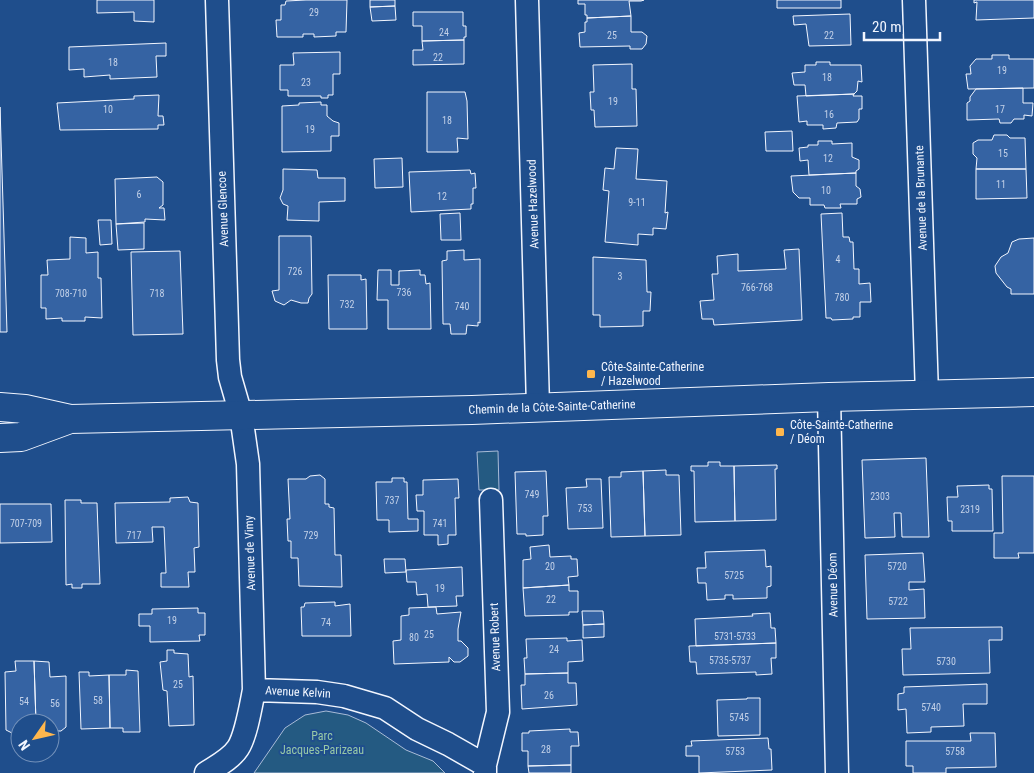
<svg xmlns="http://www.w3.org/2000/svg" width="1034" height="773" font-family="'Roboto Condensed',sans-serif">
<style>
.green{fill:#245a82;stroke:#a8bbd7}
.building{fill:#3563a3;stroke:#f2f6ff}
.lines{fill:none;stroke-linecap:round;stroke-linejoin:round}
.minor-casing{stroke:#f2f6ff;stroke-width:25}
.secondary-casing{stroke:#f2f6ff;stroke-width:30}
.minor{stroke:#1f4e8c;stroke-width:22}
.secondary{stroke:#1f4e8c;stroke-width:28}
.poi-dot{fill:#ffb74d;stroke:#1f4e8c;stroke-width:2}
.labels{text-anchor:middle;stroke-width:4;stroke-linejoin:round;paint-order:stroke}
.number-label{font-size:10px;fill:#c3d1e8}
.street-label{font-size:12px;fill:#f2f6ff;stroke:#1f4e8c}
.poi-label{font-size:12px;fill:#f2f6ff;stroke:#1f4e8c;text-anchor:start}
.park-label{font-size:12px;fill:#97c8a6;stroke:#1f4e8c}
</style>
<rect width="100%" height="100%" fill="#1f4e8c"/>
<path class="green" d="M 498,451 L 499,490 L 479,490 L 477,452 Z
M 326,711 L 348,715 L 366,723 L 406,750 L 433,761 L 445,773 L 254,773 L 285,728 L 305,715 Z"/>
<path class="building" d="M 97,0 L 154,0 L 154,22 L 134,21 L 134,12 L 97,13 Z
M 306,0 L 347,0 L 346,32 L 336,32 L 336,36 L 314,37 L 314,34 L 303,34 L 303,37 L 277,37 L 276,20 L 281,20 L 281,5 L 285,5 L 286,1 Z
M 370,0 L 395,0 L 395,6 L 370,7 Z
M 578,0 L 644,0 L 641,1 L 629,1 L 631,16 L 587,18 L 587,15 L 585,15 L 585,4 L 578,4 Z
M 777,0 L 841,0 L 841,8 L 777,8 Z
M 974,0 L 1034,0 L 1034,18 L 976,20 L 977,2 L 974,3 Z
M 395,6 L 396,20 L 372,21 L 370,7 Z
M 413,12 L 463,12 L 463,26 L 466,26 L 466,37 L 464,37 L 464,40 L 422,41 L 422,26 L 413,26 Z
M 850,14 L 851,45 L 809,46 L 806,24 L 794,25 L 793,16 Z
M 631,16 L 631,32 L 642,32 L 647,36 L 646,44 L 642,49 L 630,49 L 630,46 L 580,47 L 579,33 L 585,32 L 585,22 L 587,22 L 587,18 Z
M 464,40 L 464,64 L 413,65 L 413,50 L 423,50 L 422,41 Z
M 166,43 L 166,56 L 156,56 L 157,77 L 110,79 L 110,75 L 84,77 L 84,69 L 69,70 L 69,47 Z
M 340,52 L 340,74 L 333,74 L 333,95 L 328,95 L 328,98 L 321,98 L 321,96 L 288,96 L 288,90 L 280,90 L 280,65 L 294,65 L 293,53 Z
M 992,55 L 1009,55 L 1009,59 L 1034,59 L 1034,88 L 968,89 L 966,74 L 971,74 L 970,66 L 976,59 L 992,59 Z
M 816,62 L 830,62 L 830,65 L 861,65 L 862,82 L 858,81 L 857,91 L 854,94 L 806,96 L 805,85 L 794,85 L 792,73 L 805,72 L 805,65 L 816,65 Z
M 632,64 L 632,89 L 636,89 L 637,126 L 595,127 L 594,110 L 591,110 L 590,92 L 594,92 L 593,65 Z
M 1023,88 L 1023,103 L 1033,103 L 1032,116 L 1024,115 L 1024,119 L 1014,119 L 1011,123 L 1000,123 L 999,119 L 967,120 L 967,103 L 970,101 L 970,97 L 976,89 Z
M 427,92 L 465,92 L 467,101 L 468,139 L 457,138 L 458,152 L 427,152 Z
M 854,94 L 853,96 L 862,96 L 862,109 L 859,109 L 859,119 L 857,122 L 837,123 L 836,128 L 823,129 L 823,125 L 807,125 L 807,121 L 799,122 L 797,96 Z
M 159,95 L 158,116 L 163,116 L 164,125 L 158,125 L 158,129 L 60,130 L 57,103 L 134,99 L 134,96 Z
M 321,102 L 321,105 L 327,105 L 327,116 L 333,121 L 339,123 L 339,136 L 331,136 L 331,151 L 282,152 L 282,106 L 299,105 L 299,103 Z
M 0,107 L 7,332 L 0,332 Z
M 792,131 L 793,151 L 766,151 L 765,132 Z
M 994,135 L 1007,135 L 1010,138 L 1025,138 L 1026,169 L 976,169 L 977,158 L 973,154 L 973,143 L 978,140 L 992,140 Z
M 818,141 L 832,141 L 832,144 L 852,143 L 852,157 L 859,160 L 859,169 L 856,171 L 856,173 L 809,175 L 808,160 L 800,161 L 799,148 L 808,147 L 808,145 L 818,145 Z
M 616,148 L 638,149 L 636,179 L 667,181 L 665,213 L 668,212 L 666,229 L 653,228 L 653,235 L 638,234 L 638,245 L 605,242 L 609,191 L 603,190 L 605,168 L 614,169 Z
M 402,158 L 403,187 L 375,188 L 374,159 Z
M 283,169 L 317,170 L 318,178 L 345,178 L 345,201 L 319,202 L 319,221 L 287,220 L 288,206 L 283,204 L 280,198 L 283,190 Z
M 976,169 L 1026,169 L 1027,198 L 976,199 Z
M 470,170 L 471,174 L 475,173 L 476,188 L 473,188 L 473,204 L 471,204 L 471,209 L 411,212 L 409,172 Z
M 856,173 L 856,186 L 860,189 L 861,197 L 857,199 L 857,204 L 840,204 L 841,208 L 825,208 L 824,205 L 810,205 L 810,198 L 799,198 L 793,192 L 791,176 Z
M 157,177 L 163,182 L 163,205 L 159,208 L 164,208 L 165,220 L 145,219 L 145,222 L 116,224 L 115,179 Z
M 460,213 L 461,240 L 441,240 L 440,214 Z
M 842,213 L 843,237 L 849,237 L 850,242 L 853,242 L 854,269 L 859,269 L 859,284 L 870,283 L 871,302 L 860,302 L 860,317 L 853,317 L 853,319 L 832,320 L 831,318 L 826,318 L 821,214 Z
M 98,220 L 111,220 L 112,244 L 100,245 Z
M 144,223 L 144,249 L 118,250 L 116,224 Z
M 279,236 L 311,236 L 312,294 L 309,298 L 308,303 L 301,303 L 291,300 L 284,305 L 275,301 L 272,291 L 279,290 Z
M 70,237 L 86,238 L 86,253 L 98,252 L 98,278 L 101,278 L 102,318 L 85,317 L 85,321 L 62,321 L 62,318 L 46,319 L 46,308 L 41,308 L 41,275 L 48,275 L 47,260 L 70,259 Z
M 1034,238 L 1034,294 L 1011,294 L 1011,289 L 1007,287 L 996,273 L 995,266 L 1001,257 L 1008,253 L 1012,242 L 1019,239 Z
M 799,249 L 802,320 L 714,325 L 713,319 L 702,319 L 700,301 L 714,300 L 712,274 L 718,274 L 717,256 L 738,254 L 738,271 L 786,269 L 784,250 Z
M 464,250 L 464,260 L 480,259 L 480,323 L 478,322 L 478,326 L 467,325 L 466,334 L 451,334 L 450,324 L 443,324 L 442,261 L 447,260 L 447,251 Z
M 180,251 L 183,334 L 133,335 L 131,252 Z
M 593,257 L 646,260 L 647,292 L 651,292 L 650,311 L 643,311 L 643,326 L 600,327 L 600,315 L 593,315 Z
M 378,270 L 391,270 L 391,285 L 399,285 L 399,271 L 420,270 L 420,275 L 425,275 L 426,284 L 430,283 L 431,329 L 388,329 L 388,300 L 377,300 Z
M 328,275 L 361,275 L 361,280 L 366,279 L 367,329 L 329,329 Z
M 926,458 L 929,537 L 902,537 L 901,513 L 894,513 L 895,537 L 865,538 L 862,460 Z
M 708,462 L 720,462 L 720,466 L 734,466 L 735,521 L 695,522 L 694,471 L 691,471 L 691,466 L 708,466 Z
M 777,465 L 777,469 L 775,469 L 776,520 L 735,521 L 734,466 Z
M 666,470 L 666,475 L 679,475 L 681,535 L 645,536 L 643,471 Z
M 546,471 L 548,516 L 543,516 L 543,535 L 526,536 L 526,534 L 517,534 L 515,472 Z
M 643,471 L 645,536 L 611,537 L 609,477 L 621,477 L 621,472 Z
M 320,475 L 325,479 L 325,504 L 329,504 L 329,507 L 334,508 L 335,555 L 341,555 L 342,587 L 299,586 L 298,558 L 291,558 L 291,541 L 288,541 L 287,519 L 290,519 L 288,479 L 306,479 L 310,476 Z
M 1002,476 L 1034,476 L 1034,553 L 1018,553 L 1019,558 L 994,558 L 994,533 L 1003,533 Z
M 392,478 L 404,478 L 404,482 L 407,482 L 408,519 L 418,519 L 418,531 L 389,532 L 389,520 L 377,520 L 376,482 L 392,482 Z
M 458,479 L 459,498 L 455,498 L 456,535 L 448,535 L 448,544 L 438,545 L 438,535 L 424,535 L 424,511 L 417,511 L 416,495 L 423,495 L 423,480 Z
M 586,479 L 601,479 L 603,528 L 568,529 L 566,488 L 587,487 Z
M 989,485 L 989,489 L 992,489 L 993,531 L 952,531 L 952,521 L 948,521 L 947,497 L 958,497 L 957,486 Z
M 188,497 L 190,502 L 198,503 L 199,547 L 194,548 L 195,572 L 188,572 L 189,587 L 161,587 L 161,573 L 166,573 L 164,527 L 152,527 L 153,542 L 116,543 L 115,503 L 170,502 L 170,498 Z
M 65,500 L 81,500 L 81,503 L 97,503 L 100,584 L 82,584 L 82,588 L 72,588 L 72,584 L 66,585 Z
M 0,504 L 51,504 L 52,542 L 0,543 Z
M 549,545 L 550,557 L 571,556 L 571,559 L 577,559 L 578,576 L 568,577 L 569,585 L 523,588 L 523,560 L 531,559 L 530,547 Z
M 765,550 L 766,567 L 771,566 L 771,586 L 767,587 L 767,598 L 733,599 L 733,595 L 725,595 L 725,599 L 707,600 L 706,583 L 698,583 L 697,568 L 706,568 L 705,552 Z
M 923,553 L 925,582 L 909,582 L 909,590 L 924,589 L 925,618 L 867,619 L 865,555 Z
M 384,559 L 405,559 L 406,572 L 385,573 Z
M 462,567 L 463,596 L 456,596 L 457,606 L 428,607 L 427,594 L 417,595 L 416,582 L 407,582 L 406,570 Z
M 569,585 L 569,591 L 578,591 L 578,612 L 569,612 L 569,615 L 525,616 L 523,588 Z
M 335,602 L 335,606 L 350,604 L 351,636 L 302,636 L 301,607 L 304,607 L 305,603 Z
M 436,607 L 437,614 L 461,612 L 458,629 L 458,641 L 461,641 L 468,648 L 468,656 L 460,662 L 454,662 L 449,657 L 449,662 L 394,664 L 393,641 L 401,640 L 401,616 L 409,615 L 409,608 Z
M 198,608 L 198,613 L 205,613 L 205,635 L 199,635 L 200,641 L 150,642 L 150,626 L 139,626 L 139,614 L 152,614 L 152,609 Z
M 582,611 L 603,611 L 604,624 L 583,625 Z
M 770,613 L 771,628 L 775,628 L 776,643 L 696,646 L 695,619 L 753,616 L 752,614 Z
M 604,624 L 604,637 L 583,638 L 583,625 Z
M 1002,627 L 1002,640 L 989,640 L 990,673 L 903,675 L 902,649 L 911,649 L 910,628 Z
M 567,638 L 567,641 L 582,640 L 583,661 L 568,662 L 568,673 L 525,674 L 524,658 L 527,658 L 526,639 Z
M 776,643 L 776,658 L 771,658 L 772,674 L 756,675 L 756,672 L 697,674 L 696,662 L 690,662 L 689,646 Z
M 167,650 L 174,650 L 174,653 L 188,654 L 189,677 L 193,676 L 194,725 L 169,726 L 167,691 L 163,690 L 160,662 L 167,661 Z
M 15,661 L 34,661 L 36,723 L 20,723 L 20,734 L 12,733 L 6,730 L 5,672 L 16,671 Z
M 34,661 L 49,662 L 50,677 L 66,676 L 66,727 L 61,731 L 54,731 L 50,728 L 50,723 L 36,723 Z
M 126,670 L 138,671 L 140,732 L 123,732 L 123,728 L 110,728 L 109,675 L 126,675 Z
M 79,672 L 89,672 L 89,676 L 109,675 L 110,728 L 81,729 Z
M 568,673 L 568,683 L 576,683 L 577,705 L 522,709 L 521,685 L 525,685 L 525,674 Z
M 987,684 L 987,704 L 963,704 L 964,726 L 931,727 L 931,732 L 907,733 L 906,709 L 898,710 L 898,694 L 904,693 L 904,687 Z
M 747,698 L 760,698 L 760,735 L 718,736 L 717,700 L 747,699 Z
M 570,729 L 570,732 L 578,732 L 579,746 L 571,746 L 571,765 L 528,766 L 528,751 L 522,751 L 522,733 L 529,733 L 529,731 Z
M 970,733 L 995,733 L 996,767 L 946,768 L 946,773 L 913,773 L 913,766 L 906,766 L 906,741 L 971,741 Z
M 768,738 L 769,749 L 771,749 L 772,770 L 699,773 L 699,756 L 686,756 L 686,746 L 692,746 L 691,741 Z
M 571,765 L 571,773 L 529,773 L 528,766 Z"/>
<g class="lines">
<g class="minor-casing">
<path id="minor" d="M 527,0 L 538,407
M 914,0 L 927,395
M 829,397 L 837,773
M 254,690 L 317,692 L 344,696 L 385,708 L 417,729 L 448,744 L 485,765
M 206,773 C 217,766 231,759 238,748 C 246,736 251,705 254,690 L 248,464 L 241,415 L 230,377 L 228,360 L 217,0
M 485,773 L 485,765 L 498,712 L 491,500"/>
</g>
<g class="secondary-casing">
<path id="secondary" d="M 0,407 L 25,409 L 70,419 L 472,410 L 829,397 L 1034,392
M 0,438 L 21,437 L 70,419"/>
</g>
<use href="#minor" class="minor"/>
<use href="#secondary" class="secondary"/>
</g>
<g class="poi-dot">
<rect x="586" y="369" width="10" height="10" rx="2.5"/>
<rect x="775" y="427" width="10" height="10" rx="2.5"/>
</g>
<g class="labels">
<g class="number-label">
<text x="314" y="16">29</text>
<text x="444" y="36">24</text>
<text x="612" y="39">25</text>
<text x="829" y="39">22</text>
<text x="438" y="61">22</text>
<text x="113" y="66">18</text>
<text x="1002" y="74">19</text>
<text x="827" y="81">18</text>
<text x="306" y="86">23</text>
<text x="613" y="105">19</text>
<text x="108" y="113">10</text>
<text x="1000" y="113">17</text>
<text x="829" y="118">16</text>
<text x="447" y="124">18</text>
<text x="310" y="133">19</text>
<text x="1003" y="157">15</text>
<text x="828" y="162">12</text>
<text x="1001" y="188">11</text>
<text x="826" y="194">10</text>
<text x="139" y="198">6</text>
<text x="442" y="200">12</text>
<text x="637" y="206">9-11</text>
<text x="838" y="263">4</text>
<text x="295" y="275">726</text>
<text x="620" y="280">3</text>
<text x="757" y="291">766-768</text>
<text x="404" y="296">736</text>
<text x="71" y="297">708-710</text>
<text x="157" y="297">718</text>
<text x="842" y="301">780</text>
<text x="347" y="308">732</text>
<text x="462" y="310">740</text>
<text x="532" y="498">749</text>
<text x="880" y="500">2303</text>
<text x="392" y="504">737</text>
<text x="585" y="512">753</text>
<text x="970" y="513">2319</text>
<text x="26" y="527">707-709</text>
<text x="440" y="527">741</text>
<text x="134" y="539">717</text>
<text x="311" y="539">729</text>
<text x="550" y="570">20</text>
<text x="897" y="570">5720</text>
<text x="734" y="579">5725</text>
<text x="440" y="592">19</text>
<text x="551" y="603">22</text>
<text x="898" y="605">5722</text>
<text x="172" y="624">19</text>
<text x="326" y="626">74</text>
<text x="429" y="638">25</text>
<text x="735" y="640">5731-5733</text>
<text x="414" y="641">80</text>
<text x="554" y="653">24</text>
<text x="730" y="664">5735-5737</text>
<text x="946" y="665">5730</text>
<text x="178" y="688">25</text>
<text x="549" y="699">26</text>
<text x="98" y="704">58</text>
<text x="24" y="705">54</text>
<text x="55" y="707">56</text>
<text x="931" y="711">5740</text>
<text x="739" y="721">5745</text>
<text x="546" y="753">28</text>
<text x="735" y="755">5753</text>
<text x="955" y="755">5758</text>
</g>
<g class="street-label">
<text transform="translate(921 198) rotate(-92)" y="4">Avenue de la Brunante</text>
<text transform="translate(533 204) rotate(-92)" y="4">Avenue Hazelwood</text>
<text transform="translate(223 209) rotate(-92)" y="4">Avenue Glencoe</text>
<text transform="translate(552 407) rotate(-2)" y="4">Chemin de la Côte-Sainte-Catherine</text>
<text transform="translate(250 553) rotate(-92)" y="4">Avenue de Vimy</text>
<text transform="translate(833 585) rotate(-91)" y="4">Avenue Déom</text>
<text transform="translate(495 637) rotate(-92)" y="4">Avenue Robert</text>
<text transform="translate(298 692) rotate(3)" y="4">Avenue Kelvin</text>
</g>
<g class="poi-label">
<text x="601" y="371">Côte-Sainte-Catherine<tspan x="601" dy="14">/ Hazelwood</tspan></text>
<text x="790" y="429">Côte-Sainte-Catherine<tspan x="790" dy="14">/ Déom</tspan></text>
</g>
<g class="park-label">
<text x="322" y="740">Parc<tspan x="322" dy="14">Jacques-Parizeau</tspan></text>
</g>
</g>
<g transform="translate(35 738) rotate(236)"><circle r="24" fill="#1f4e8c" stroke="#7391ba"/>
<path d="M0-4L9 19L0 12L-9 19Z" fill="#ffb74d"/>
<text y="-8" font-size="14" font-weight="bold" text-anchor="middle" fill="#f2f6ff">N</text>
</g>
<path d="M864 32v8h76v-8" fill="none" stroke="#f2f6ff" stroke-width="2.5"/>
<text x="872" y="32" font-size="15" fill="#f2f6ff" stroke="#1f4e8c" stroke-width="4" paint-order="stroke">20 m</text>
</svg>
